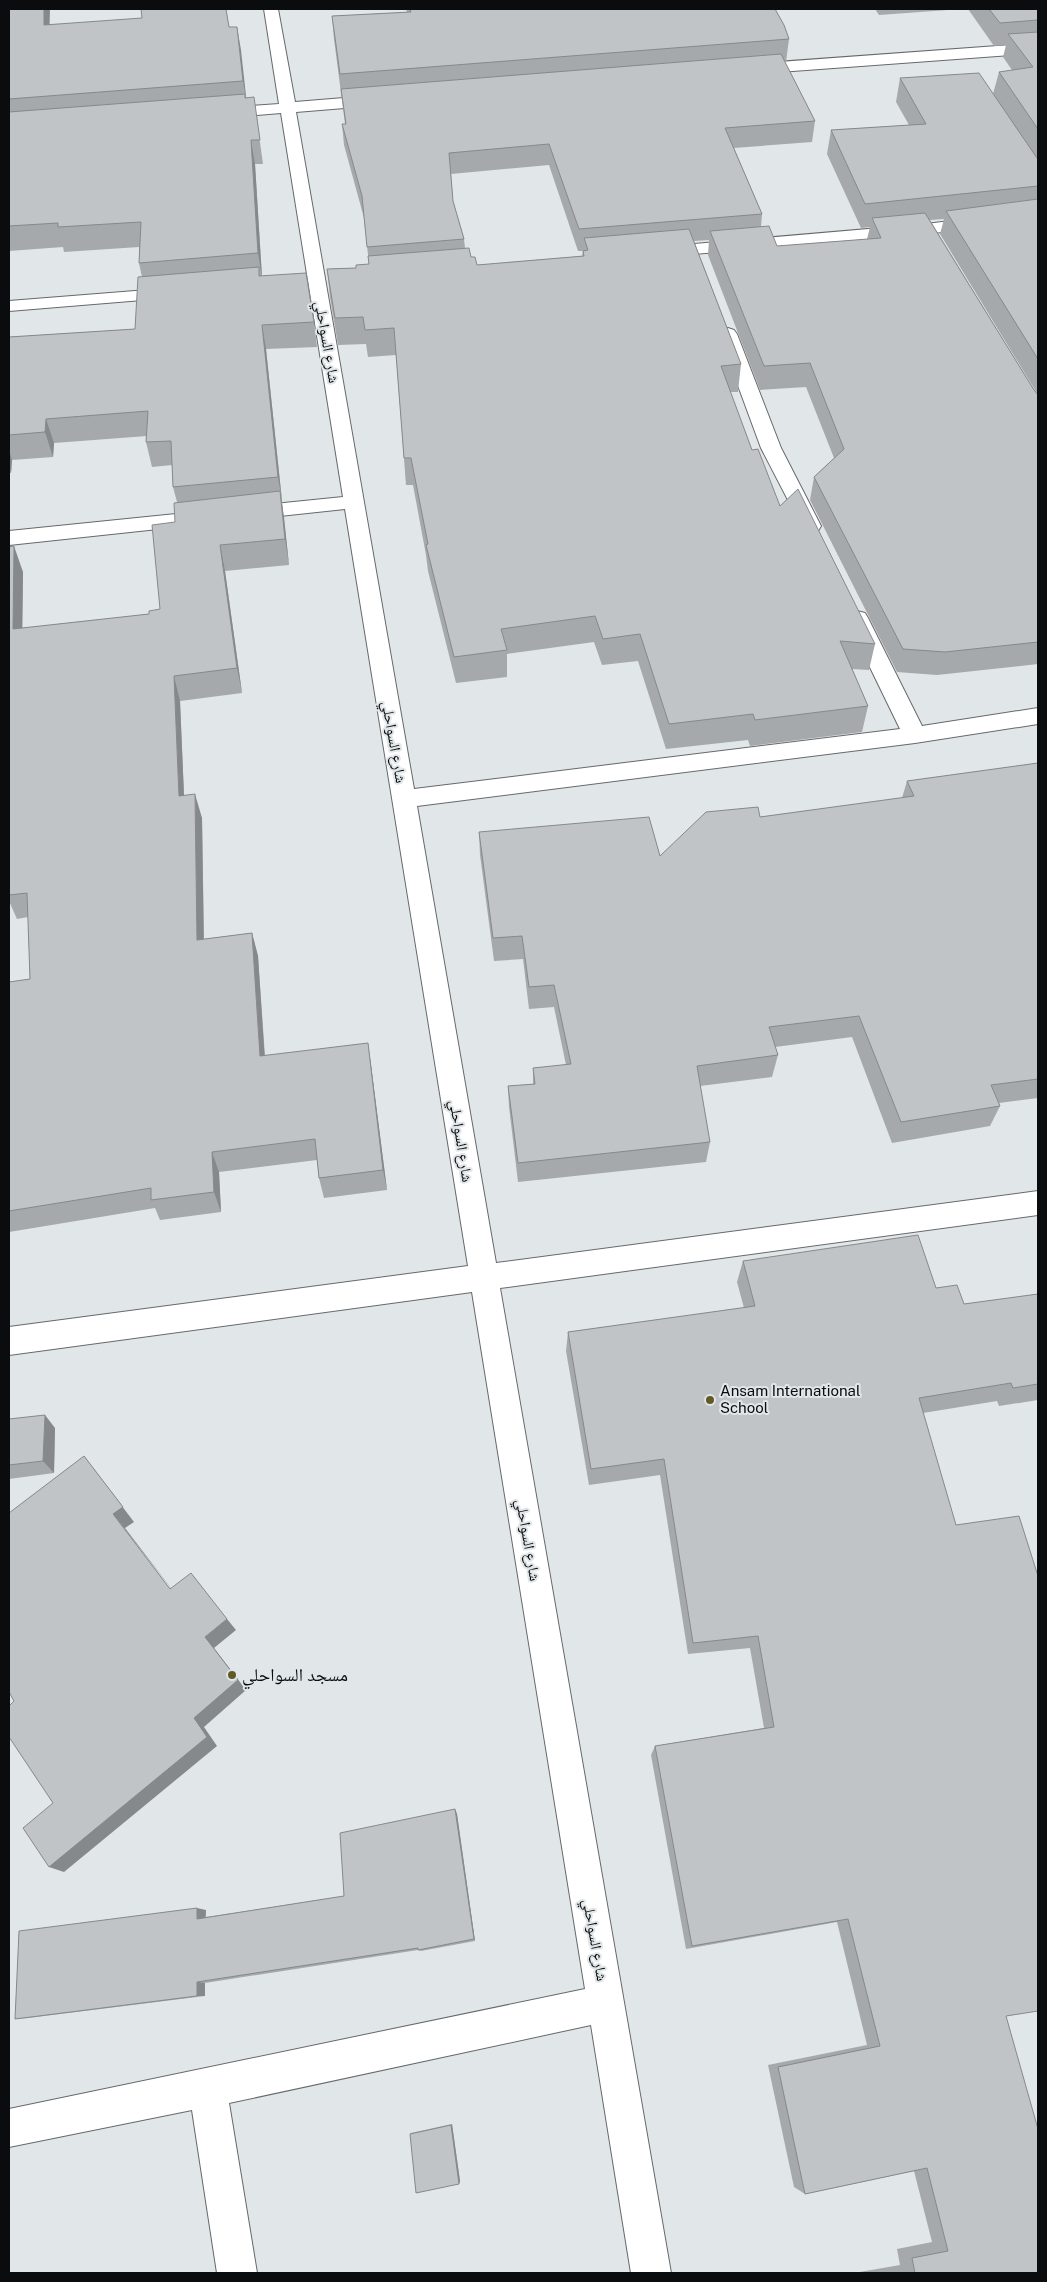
<svg xmlns="http://www.w3.org/2000/svg" width="1047" height="2282" font-family="'Public Sans','Noto Naskh Arabic',sans-serif">
<style>
.lines{fill:none;stroke-linecap:round;stroke-linejoin:round}
.minor-casing{stroke:#66696c;stroke-width:2}
.minor{fill:#fff;fill-rule:evenodd}
.wall{fill:#a5a9ab;fill-rule:evenodd}
.shaded-wall{fill:#86898b}
.building{fill:#c0c4c7;stroke:#86898b}
.poi-dot{fill:#605a26;stroke:#e1e6e8;stroke-width:2}
.labels{text-anchor:middle;stroke-width:4;stroke-linejoin:round;paint-order:stroke}
.street-label{font-size:15px;fill:#0a0c0d;stroke:#e1e6e8}
.poi-label{font-size:15px;fill:#0a0c0d;stroke:#e1e6e8;text-anchor:start}
.near-poi-label{font-size:18px;fill:#0a0c0d;stroke:#e1e6e8;text-anchor:start}
</style>
<rect width="100%" height="100%" fill="#e1e6e8"/>
<g class="lines">
<g class="minor-casing">
<path id="minor" d="M 264,9 L 278,9 L 295,102 L 381,95 L 387,97 L 389,100 L 387,103 L 381,105 L 296,112 L 414,789 L 900,729 L 846,618 L 849,613 L 857,611 L 865,613 L 868,618 L 922,726 L 1038,708 L 1038,724 L 915,743 L 417,806 L 496,1263 L 1038,1191 L 1038,1215 L 500,1288 L 671,2273 L 631,2273 L 591,2025 L 229,2103 L 257,2273 L 217,2273 L 192,2110 L 9,2147 L 9,2109 L 585,1989 L 472,1292 L 9,1355 L 9,1327 L 468,1266 L 345,509 L 9,545 L 9,531 L 343,497 L 281,113 L 220,118 L 214,116 L 212,113 L 214,110 L 220,108 L 279,104 Z
M 1038,43 L 1038,53 L 750,74 L 745,72 L 742,69 L 745,66 L 750,64 Z
M 1038,210 L 1038,220 L 926,234 L 659,257 L 653,256 L 650,252 L 653,248 L 659,247 L 926,224 Z
M 173,288 L 179,289 L 182,293 L 179,297 L 9,311 L 9,301 Z
M 728,328 L 734,330 L 737,334 L 781,448 L 821,526 L 818,531 L 811,533 L 804,531 L 761,448 L 719,334 L 722,330 Z"/>
</g>
<use href="#minor" class="minor"/>
</g>
<path class="wall" d="M 9,9 L 49,24 L 229,27 L 237,27 L 246,98 L 257,121 L 263,164 L 255,164 L 262,276 L 314,322 L 317,347 L 266,349 L 282,501 L 289,565 L 225,571 L 242,693 L 180,701 L 184,795 L 202,818 L 204,939 L 252,933 L 258,956 L 265,1056 L 368,1043 L 371,1065 L 387,1190 L 324,1198 L 319,1178 L 317,1160 L 219,1172 L 221,1212 L 160,1220 L 155,1208 L 9,1232 L 9,982 L 30,979 L 28,917 L 17,919 L 9,901 L 9,547 L 23,572 L 22,628 L 149,614 L 160,609 L 175,522 L 177,502 L 173,487 L 172,465 L 152,467 L 146,442 L 147,436 L 54,443 L 53,457 L 12,460 L 11,473 L 9,473 L 9,337 L 135,329 L 142,277 L 139,263 L 139,247 L 64,252 L 63,247 L 9,251 Z
M 406,9 L 775,9 L 789,39 L 786,62 L 785,62 L 815,121 L 812,142 L 734,148 L 762,214 L 761,227 L 777,246 L 867,239 L 870,227 L 861,228 L 827,154 L 831,130 L 909,125 L 896,102 L 900,78 L 993,94 L 999,72 L 1012,70 L 1003,57 L 1006,45 L 994,46 L 968,9 L 1038,9 L 1038,395 L 940,234 L 944,219 L 930,220 L 1034,390 L 1038,395 L 1038,664 L 937,675 L 897,672 L 810,500 L 814,477 L 834,458 L 806,387 L 760,390 L 708,255 L 709,240 L 694,241 L 741,364 L 738,392 L 730,392 L 752,450 L 780,506 L 875,644 L 869,670 L 852,669 L 868,706 L 862,732 L 750,746 L 748,740 L 666,749 L 638,661 L 602,665 L 594,642 L 507,654 L 507,677 L 456,683 L 428,571 L 426,555 L 413,485 L 406,485 L 396,355 L 368,357 L 366,344 L 338,345 L 330,297 L 327,269 L 356,268 L 369,264 L 364,218 L 344,145 L 342,124 L 345,124 L 334,39 L 332,16 L 407,12 ZM 549,165 L 578,251 L 583,251 L 582,256 L 477,265 L 465,248 L 464,239 L 453,201 L 451,174 Z
M 875,9 L 962,9 L 879,15 Z
M 1038,763 L 1038,1098 L 999,1103 L 1000,1106 L 990,1126 L 892,1143 L 852,1037 L 775,1047 L 778,1055 L 772,1077 L 700,1086 L 710,1142 L 706,1162 L 518,1182 L 509,1107 L 508,1086 L 533,1084 L 533,1068 L 566,1065 L 554,1007 L 529,1009 L 523,959 L 494,961 L 480,855 L 479,832 L 660,856 L 760,817 L 902,798 L 907,781 Z
M 743,1261 L 936,1288 L 964,1304 L 1038,1294 L 1038,1400 L 999,1406 L 997,1401 L 923,1413 L 1006,2016 L 1038,2273 L 854,2273 L 900,2265 L 897,2249 L 932,2242 L 914,2171 L 805,2194 L 794,2187 L 768,2065 L 867,2045 L 837,1922 L 686,1949 L 651,1755 L 655,1746 L 764,1728 L 750,1648 L 688,1654 L 660,1475 L 589,1485 L 566,1351 L 568,1332 L 744,1308 L 737,1282 Z
M 9,1419 L 55,1428 L 54,1473 L 9,1479 Z
M 455,1809 L 457,1814 L 475,1941 L 421,1951 L 418,1950 L 205,1983 L 205,1996 L 28,2018 L 15,2019 L 206,1910 L 206,1917 L 344,1896 Z
M 452,2124 L 460,2181 L 459,2184 L 410,2134 L 411,2133 Z"/>
<path class="shaded-wall" d="M 44,9 L 50,9 L 49,48 L 44,25 Z
M 237,27 L 241,50 L 247,105 L 243,81 Z
M 251,140 L 255,164 L 262,278 L 258,253 Z
M 262,325 L 266,349 L 282,501 L 278,477 Z
M 46,419 L 54,443 L 53,457 L 45,432 Z
M 9,450 L 12,460 L 11,473 L 9,465 Z
M 280,491 L 284,517 L 289,565 L 285,539 Z
M 220,545 L 225,571 L 242,693 L 237,668 Z
M 14,546 L 23,572 L 22,655 L 13,629 Z
M 174,676 L 180,701 L 185,820 L 179,796 Z
M 195,794 L 202,818 L 204,962 L 197,940 Z
M 252,933 L 258,956 L 266,1078 L 260,1056 Z
M 368,1043 L 371,1065 L 387,1190 L 383,1170 Z
M 212,1152 L 219,1172 L 221,1212 L 214,1192 Z
M 45,1415 L 55,1428 L 54,1473 L 43,1461 Z
M 84,1456 L 134,1522 L 125,1528 L 181,1601 L 113,1514 Z
M 227,1619 L 236,1630 L 214,1648 L 246,1690 L 204,1727 L 217,1746 L 64,1872 L 49,1867 L 194,1718 L 205,1637 Z
M 455,1809 L 457,1814 L 475,1941 L 474,1939 Z
M 197,1908 L 206,1910 L 205,1921 L 197,1919 Z
M 197,1982 L 205,1983 L 205,1996 L 197,1996 Z
M 452,2124 L 460,2181 L 459,2184 L 451,2125 Z"/>
<path class="building" d="M 9,9 L 44,9 L 44,25 L 142,18 L 141,9 L 226,9 L 229,27 L 237,27 L 243,81 L 9,99 Z
M 410,9 L 775,9 L 784,25 L 789,39 L 340,74 L 332,16 L 411,12 Z
M 989,9 L 1038,9 L 1038,20 L 1000,23 Z
M 1038,32 L 1038,129 L 999,72 L 1033,67 L 1008,34 Z
M 781,54 L 815,121 L 725,128 L 762,214 L 579,229 L 549,144 L 449,153 L 453,201 L 464,239 L 367,247 L 362,196 L 342,124 L 346,124 L 341,89 Z
M 979,73 L 1037,158 L 1038,159 L 1038,186 L 865,204 L 831,130 L 926,124 L 900,78 Z
M 245,94 L 245,98 L 254,97 L 260,140 L 251,140 L 258,253 L 139,263 L 141,222 L 58,227 L 58,223 L 9,226 L 9,112 Z
M 1038,199 L 1038,359 L 946,211 Z
M 925,213 L 1034,390 L 1038,395 L 1038,642 L 945,652 L 903,649 L 814,477 L 844,449 L 810,363 L 764,366 L 710,231 L 769,226 L 777,246 L 881,238 L 872,218 Z
M 689,229 L 741,364 L 721,366 L 752,450 L 758,449 L 780,506 L 798,489 L 875,644 L 840,641 L 868,706 L 755,720 L 753,714 L 669,724 L 640,634 L 603,639 L 595,616 L 501,629 L 507,650 L 454,657 L 426,545 L 428,544 L 411,458 L 404,458 L 394,328 L 365,330 L 363,317 L 335,318 L 327,269 L 356,268 L 356,265 L 369,264 L 368,256 L 469,248 L 471,257 L 475,257 L 477,265 L 584,256 L 583,251 L 588,250 L 584,238 Z
M 259,267 L 259,276 L 306,273 L 314,322 L 262,325 L 278,477 L 173,487 L 171,441 L 146,442 L 148,411 L 46,419 L 45,432 L 9,435 L 9,337 L 135,329 L 138,277 Z
M 280,491 L 285,539 L 220,545 L 237,668 L 174,676 L 179,796 L 195,794 L 197,940 L 252,933 L 260,1056 L 368,1043 L 383,1170 L 319,1178 L 315,1139 L 212,1152 L 214,1192 L 151,1200 L 151,1188 L 9,1211 L 9,982 L 30,979 L 27,893 L 9,895 L 9,547 L 14,546 L 13,629 L 149,614 L 149,611 L 160,609 L 152,525 L 175,522 L 174,503 Z
M 1038,763 L 1038,1079 L 991,1085 L 1000,1106 L 901,1122 L 859,1016 L 769,1027 L 778,1055 L 697,1066 L 710,1142 L 518,1163 L 508,1086 L 535,1084 L 533,1068 L 571,1064 L 554,985 L 529,987 L 522,936 L 493,938 L 479,832 L 649,817 L 660,856 L 706,812 L 758,807 L 760,817 L 914,796 L 907,781 Z
M 918,1235 L 936,1288 L 957,1285 L 964,1304 L 1038,1294 L 1038,1384 L 1013,1388 L 1011,1383 L 919,1398 L 956,1525 L 1019,1516 L 1038,1576 L 1038,2011 L 1006,2016 L 1038,2129 L 1038,2273 L 915,2273 L 912,2258 L 948,2251 L 927,2168 L 805,2194 L 778,2067 L 880,2046 L 848,1919 L 692,1946 L 655,1746 L 774,1727 L 758,1636 L 693,1643 L 664,1459 L 591,1469 L 568,1332 L 755,1306 L 743,1261 Z
M 45,1415 L 43,1461 L 9,1465 L 9,1419 Z
M 84,1456 L 123,1507 L 113,1514 L 170,1589 L 191,1573 L 227,1619 L 205,1637 L 238,1680 L 194,1718 L 207,1737 L 49,1867 L 23,1828 L 53,1803 L 9,1737 L 9,1706 L 14,1701 L 9,1692 L 9,1513 Z
M 455,1809 L 474,1939 L 418,1950 L 418,1948 L 197,1982 L 197,1996 L 15,2019 L 19,1931 L 197,1908 L 197,1919 L 344,1896 L 340,1833 Z
M 451,2125 L 459,2184 L 416,2193 L 410,2134 Z"/>
<g class="poi-dot">
<circle cx="710" cy="1400" r="5"/>
<circle cx="232" cy="1675" r="5"/>
</g>
<g class="labels">
<g class="street-label">
<text transform="translate(327 342) rotate(80)" y="5">شارع السواحلي</text>
<text transform="translate(394 742) rotate(80)" y="5">شارع السواحلي</text>
<text transform="translate(461 1141) rotate(81)" y="5">شارع السواحلي</text>
<text transform="translate(528 1540) rotate(80)" y="5">شارع السواحلي</text>
<text transform="translate(595 1940) rotate(80)" y="5">شارع السواحلي</text>
</g>
<g class="poi-label">
<text x="720" y="1396">Ansam International<tspan x="720" dy="17">School</tspan></text>
</g>
<g class="near-poi-label">
<text x="242" y="1681">مسجد السواحلي</text>
</g>
</g>
<rect width="1047" height="2282" fill="none" stroke="#0a0c0d" stroke-width="20"/>
</svg>
